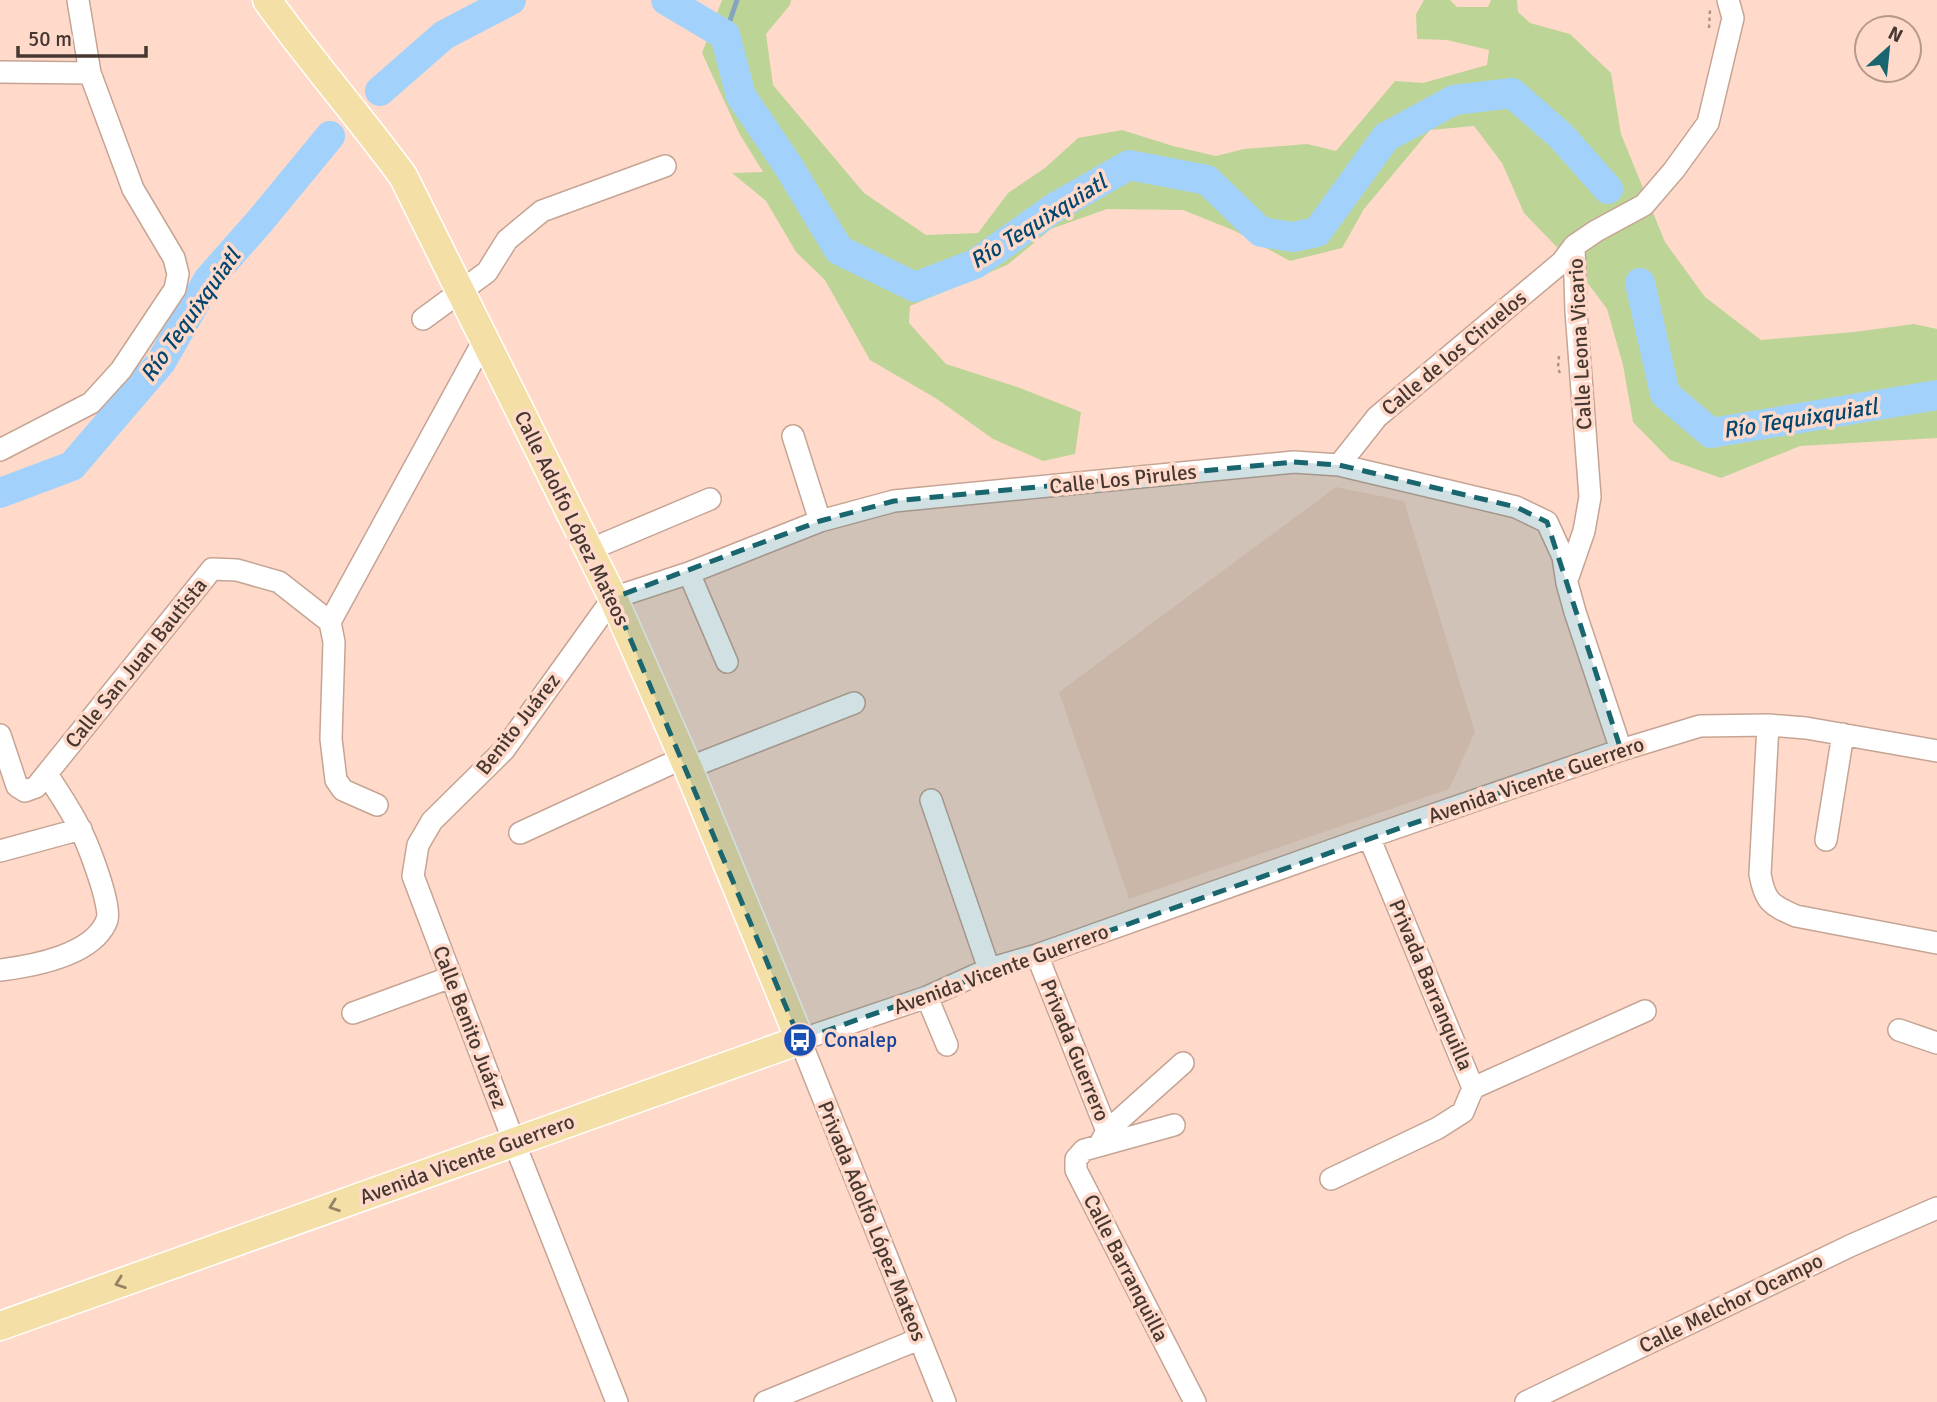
<svg xmlns="http://www.w3.org/2000/svg" width="1937" height="1402" font-family="Signika,sans-serif">
<style>
.built{fill:#f8ccb8}
.green{fill:#bdd497}
.lines{fill:none;stroke-linecap:round;stroke-linejoin:round}
.stream{stroke:#86a4be;stroke-width:5}
.river{stroke:#a2d2fb;stroke-width:30}
.minor-casing{stroke:#c6a494;stroke-width:24}
.major-casing{stroke:#fff;stroke-width:31}
.path{stroke:#ae9387;stroke-width:2.5;stroke-dasharray:3.5 3.5;stroke-linecap:butt}
.minor{stroke:#fff;stroke-width:21}
.major{stroke:#f4dfa6;stroke-width:28}
.oneway{stroke:#948366}
.marked{fill:#19666e;fill-opacity:0.2;stroke:#19666e;stroke-width:5;stroke-dasharray:14 9;stroke-linejoin:round}
.labels{text-anchor:middle;stroke-width:7;stroke-linejoin:round;paint-order:stroke}
.street-label{font-size:21px;fill:#463831;stroke:#ffdaca}
.transit-label{font-size:21px;fill:#164399;stroke:#ffdaca;text-anchor:start}
.water-label{font-size:23px;font-style:italic;fill:#024771;stroke:#ffdaca}
</style>
<rect width="100%" height="100%" fill="#ffdaca"/>
<path class="built" d="M 1336,487 L 1404,501 L 1475,732 L 1449,789 L 1129,899 L 1059,692 Z"/>
<path class="green" d="M 722,0 L 791,0 L 790,5 L 766,34 L 773,85 L 864,193 L 926,235 L 978,233 L 1008,193 L 1045,168 L 1078,138 L 1122,130 L 1173,146 L 1216,156 L 1244,149 L 1307,144 L 1336,151 L 1395,81 L 1423,83 L 1487,65 L 1489,50 L 1447,40 L 1417,39 L 1416,14 L 1424,0 L 1450,0 L 1457,7 L 1488,7 L 1491,0 L 1517,0 L 1518,12 L 1530,23 L 1570,34 L 1611,73 L 1621,134 L 1665,242 L 1705,297 L 1761,340 L 1854,332 L 1914,324 L 1937,329 L 1937,438 L 1800,446 L 1721,478 L 1670,460 L 1633,422 L 1623,365 L 1607,309 L 1575,266 L 1524,213 L 1502,163 L 1474,126 L 1430,130 L 1364,209 L 1342,248 L 1290,261 L 1235,231 L 1183,210 L 1107,209 L 1051,229 L 1007,265 L 910,306 L 909,323 L 946,364 L 1020,388 L 1081,412 L 1075,454 L 1043,461 L 993,439 L 937,399 L 870,360 L 825,280 L 796,252 L 766,201 L 732,173 L 763,172 L 739,133 L 702,53 Z"/>
<g class="lines">
<path class="stream" d="M 725,35 L 737,0"/>
<path class="river" d="M 666,0 L 725,35 L 741,96 L 787,164 L 839,250 L 915,287 L 975,264 L 1054,208 L 1129,165 L 1207,180 L 1261,232 L 1293,237 L 1317,232 L 1386,137 L 1454,100 L 1512,93 L 1562,137 L 1608,189
M 380,91 L 444,35 L 511,0
M 1640,283 L 1665,394 L 1711,433 L 1937,395
M 0,493 L 72,466 L 161,362 L 208,280 L 260,221 L 330,136"/>
<g class="minor-casing">
<path id="minor" d="M 0,72 L 90,73
M 423,319 L 487,272 L 507,240 L 542,211 L 665,166
M 793,436 L 820,521
M 0,450 L 91,403 L 121,370 L 175,289 L 178,274 L 174,258 L 133,189 L 90,73 L 78,0
M 1339,465 L 1377,417 L 1562,262 L 1574,246
M 589,550 L 710,499
M 689,573 L 727,662
M 1568,577 L 1584,531 L 1590,497 L 1576,311 L 1574,246 L 1596,231 L 1644,205 L 1674,170 L 1708,123 L 1733,18 L 1728,0
M 330,622 L 484,340
M 1768,725 L 1760,874 C 1765,902 1771,905 1796,916 L 1937,943
M 0,735 L 17,786 L 25,791 L 36,787 L 212,569 L 237,570 L 279,582 L 330,622 L 334,642 L 331,739 L 336,780 L 343,790 L 377,805
M 688,768 L 854,703
M 931,800 L 989,969
M 520,833 L 683,758
M 1826,840 L 1843,734
M 0,851 L 81,829
M 1037,955 L 1107,1131 L 1100,1144
M 0,970 C 33,966 94,955 107,920 C 112,906 88,844 80,829 C 71,810 58,792 47,774
M 927,997 L 947,1045
M 353,1013 L 451,977
M 1899,1030 L 1937,1043
M 1473,1088 L 1645,1011
M 1174,1125 L 1084,1150 L 1076,1159 L 1076,1170 L 1195,1402
M 1107,1131 L 1183,1063
M 1331,1179 L 1438,1128 L 1463,1112 L 1473,1088 L 1369,837
M 617,1402 L 514,1142 L 413,876 L 418,845 L 432,821 L 504,750 L 613,598 L 689,573 L 820,521 L 894,501 L 1294,462 L 1339,465 L 1516,507 L 1547,522 L 1563,557 L 1567,583 L 1575,612 L 1621,750
M 765,1402 L 919,1339
M 945,1402 L 800,1040 L 927,997 L 989,969 L 1037,955 L 1369,837 L 1621,750 L 1700,726 L 1768,725 L 1806,728 L 1937,751
M 1526,1402 L 1852,1245 L 1937,1208"/>
</g>
<g class="major-casing">
<path id="major" d="M 0,1326 L 800,1040 L 688,768 L 613,598 L 403,176 C 359,116 310,60 267,0"/>
</g>
<path class="path" d="M 1709,28 L 1710,10
M 1559,356 L 1558,367 L 1560,374"/>
<use href="#minor" class="minor"/>
<use href="#major" class="major"/>
</g>
<defs><path id="oneway-chevron" d="M-2-3.5L2.5 0L-2 3.5" fill="none" stroke-width="1.6" stroke-linecap="round" stroke-linejoin="round" transform="scale(1.75)"/></defs>
<g class="oneway">
<use href="#oneway-chevron" transform="translate(334 1206) rotate(160)"/>
<use href="#oneway-chevron" transform="translate(120 1283) rotate(160)"/>
</g>
<path class="marked" d="M 1294,462 L 1339,465 L 1516,507 L 1547,522 L 1621,750 L 800,1040 L 613,598 L 820,521 L 894,501 Z"/>
<defs>
<g id="bus-disc" transform="scale(1.75)"><circle r="9.5" fill="#1a4fb4" stroke="#ffdaca"/><path d="M-5-6H5V4H4V6H2V4H-2V6H-4V4H-5ZM-3.5-4V0h7V-4ZM-3.5 1.2v1.5H-2V1.2ZM2 1.2v1.5H3.5V1.2Z" fill="#fff"/></g>
</defs>
<g fill-rule="evenodd">
<use href="#bus-disc" x="800" y="1040"/>
</g>
<g class="labels">
<g class="street-label">
<text transform="translate(1580 344) rotate(-93)" y="7">Calle Leona Vicario</text>
<text transform="translate(1454 353) rotate(-40)" y="7">Calle de los Ciruelos</text>
<text transform="translate(1123 479) rotate(-6)" y="7">Calle Los Pirules</text>
<text transform="translate(572 518) rotate(64)" y="7">Calle Adolfo López Mateos</text>
<text transform="translate(136 663) rotate(-51)" y="7">Calle San Juan Bautista</text>
<text transform="translate(518 724) rotate(-52)" y="7">Benito Juárez</text>
<text transform="translate(1536 780) rotate(-19)" y="7">Avenida Vicente Guerrero</text>
<text transform="translate(1001 969) rotate(-20)" y="7">Avenida Vicente Guerrero</text>
<text transform="translate(1431 985) rotate(67)" y="7">Privada Barranquilla</text>
<text transform="translate(470 1027) rotate(69)" y="7">Calle Benito Juárez</text>
<text transform="translate(1075 1050) rotate(68)" y="7">Privada Guerrero</text>
<text transform="translate(467 1159) rotate(-20)" y="7">Avenida Vicente Guerrero</text>
<text transform="translate(872 1221) rotate(68)" y="7">Privada Adolfo López Mateos</text>
<text transform="translate(1126 1268) rotate(63)" y="7">Calle Barranquilla</text>
<text transform="translate(1731 1303) rotate(-26)" y="7">Calle Melchor Ocampo</text>
</g>
<g class="transit-label">
<text x="824" y="1047">Conalep</text>
</g>
<g class="water-label">
<text transform="translate(1038 221) rotate(-32)" y="8">Río Tequixquiatl</text>
<text transform="translate(190 315) rotate(-55)" y="8">Río Tequixquiatl</text>
<text transform="translate(1800 418) rotate(-9)" y="8">Río Tequixquiatl</text>
</g>
</g>
<g transform="translate(1888 49) rotate(27)"><circle r="33" fill="#ffdaca" stroke="#b5998d" stroke-width="2"/>
<path d="M0-5L12 26L0 18L-12 26Z" fill="#19666e"/>
<text y="-10" font-size="19" font-weight="bold" text-anchor="middle" fill="#463831">N</text>
</g>
<path d="M18 46v10h128v-10" fill="none" stroke="#463831" stroke-width="3.5"/>
<text x="28" y="46" font-size="21" fill="#463831" stroke="#ffdaca" stroke-width="5" paint-order="stroke">50 m</text>
</svg>
